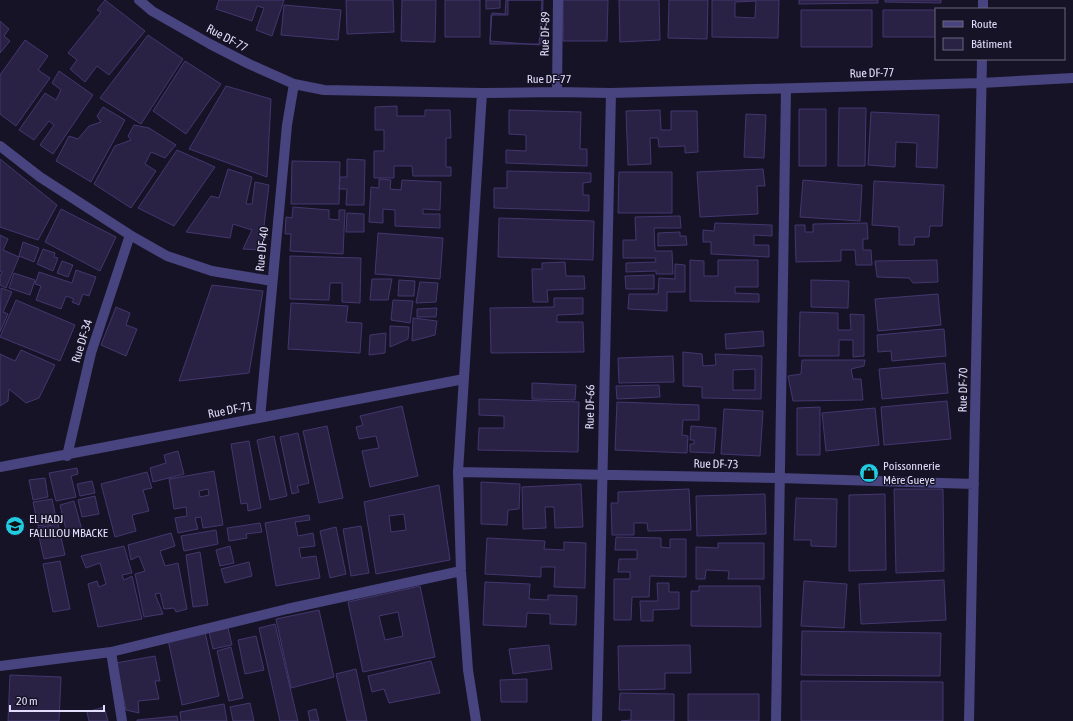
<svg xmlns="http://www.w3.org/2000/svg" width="1073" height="721" font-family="'Asap Condensed',sans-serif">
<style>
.building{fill:#2a2245;stroke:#43376e;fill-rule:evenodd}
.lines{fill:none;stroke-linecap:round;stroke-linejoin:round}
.street{stroke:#48447f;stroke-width:10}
.labels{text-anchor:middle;stroke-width:3;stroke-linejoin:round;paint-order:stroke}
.street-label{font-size:12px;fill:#e1ddfb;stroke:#171327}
.poi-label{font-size:12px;fill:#e1ddfb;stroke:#171327;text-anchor:start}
</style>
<rect width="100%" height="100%" fill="#171327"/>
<path class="building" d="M 105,0 L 145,31 L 109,75 L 97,66 L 85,82 L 70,69 L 77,60 L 68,53 L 101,12 L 97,10 Z
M 219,0 L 284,0 L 272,36 L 256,30 L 264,8 L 257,6 L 252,21 L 216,9 Z
M 346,0 L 393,0 L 394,32 L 347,34 Z
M 402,0 L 436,0 L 435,42 L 401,41 Z
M 445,0 L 480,0 L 480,37 L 445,37 Z
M 486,0 L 500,0 L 500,8 L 486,9 Z
M 506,0 L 542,0 L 539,45 L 490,41 L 492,13 L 505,14 Z
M 508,0 L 543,0 L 542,44 L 490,44 L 491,15 L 508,15 Z
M 563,0 L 608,0 L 607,41 L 563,41 Z
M 619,0 L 659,0 L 660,40 L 620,42 Z
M 669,0 L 708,0 L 707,39 L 668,38 Z
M 712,0 L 779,0 L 778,38 L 712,37 ZM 756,1 L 755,18 L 735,17 L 735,2 Z
M 799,0 L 878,0 L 878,3 L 799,4 Z
M 885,0 L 941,0 L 941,3 L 885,2 Z
M 284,5 L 341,10 L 338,40 L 281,35 Z
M 801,10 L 872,10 L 872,47 L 801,47 Z
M 883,10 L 936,10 L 936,37 L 883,37 Z
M 0,21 L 9,29 L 4,36 L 10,41 L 0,53 Z
M 148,35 L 183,59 L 141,124 L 100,98 Z
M 25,40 L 48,56 L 38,70 L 50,78 L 16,126 L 0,114 L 0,75 Z
M 185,61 L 221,84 L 186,134 L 153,111 Z
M 59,71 L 93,95 L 53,154 L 40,145 L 54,125 L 49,121 L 34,140 L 19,130 L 45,93 L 56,100 L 61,90 L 52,83 Z
M 226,86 L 271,99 L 267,177 L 189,149 Z
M 397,106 L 397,116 L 425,116 L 425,110 L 450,110 L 451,138 L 446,138 L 446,167 L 451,167 L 451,176 L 413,176 L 412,166 L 394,166 L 394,178 L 374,178 L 374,151 L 384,151 L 384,130 L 375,130 L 375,107 Z
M 103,107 L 125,120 L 91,182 L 56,161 L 69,136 L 78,139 L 89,126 L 101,122 L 97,116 Z
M 839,108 L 866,108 L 865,166 L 838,166 Z
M 799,109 L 826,109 L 826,166 L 799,166 Z
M 509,110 L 581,112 L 580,149 L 587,149 L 587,166 L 506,163 L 506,150 L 526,151 L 526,135 L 509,134 Z
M 660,110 L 661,130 L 671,130 L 671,111 L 697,111 L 698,152 L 685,153 L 685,146 L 659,147 L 658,138 L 650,138 L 651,164 L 628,165 L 626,111 Z
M 871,112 L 939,115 L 937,168 L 916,167 L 917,143 L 896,142 L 895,167 L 868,165 Z
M 746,114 L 766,115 L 764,158 L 744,157 Z
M 134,125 L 149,128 L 176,145 L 165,158 L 151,152 L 145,164 L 156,171 L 131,208 L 94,184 L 115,146 L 131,140 L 128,136 Z
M 177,150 L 215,167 L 174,226 L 138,208 Z
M 0,159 L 57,205 L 38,240 L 0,227 Z
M 347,159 L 365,160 L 364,205 L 346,205 L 347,189 L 339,189 L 340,177 L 347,177 Z
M 292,161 L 340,162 L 339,204 L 291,204 Z
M 228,169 L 252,177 L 246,204 L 252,204 L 255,182 L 269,185 L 261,250 L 243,249 L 252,230 L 233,224 L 230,238 L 186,232 L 211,196 L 219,198 Z
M 763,169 L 765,186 L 757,186 L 758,214 L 700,217 L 697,172 Z
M 507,171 L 591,173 L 591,182 L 583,183 L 583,195 L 589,195 L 589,211 L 494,208 L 494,188 L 507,188 Z
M 619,172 L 672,172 L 672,213 L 618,213 Z
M 379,179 L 391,180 L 390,189 L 401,190 L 402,180 L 441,182 L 440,210 L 423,209 L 423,214 L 440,214 L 440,228 L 395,226 L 395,210 L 383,209 L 383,223 L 369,222 L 371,187 L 379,188 Z
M 803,180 L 862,185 L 860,221 L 800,217 Z
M 874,181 L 944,185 L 942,226 L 930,226 L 929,237 L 915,237 L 914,245 L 899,245 L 899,227 L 872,225 Z
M 293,207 L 329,210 L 329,219 L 339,220 L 339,210 L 345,210 L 343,254 L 290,251 L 291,234 L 285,234 L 286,217 L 292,218 Z
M 61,209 L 116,237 L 100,271 L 45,242 Z
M 347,213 L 364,214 L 364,232 L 346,232 Z
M 680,216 L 681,228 L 654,228 L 655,251 L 672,251 L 673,274 L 656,274 L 656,271 L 626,272 L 626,263 L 656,262 L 655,258 L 623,258 L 623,240 L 636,240 L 635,217 Z
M 499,218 L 594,221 L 593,260 L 498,257 Z
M 715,223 L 772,225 L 772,236 L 754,235 L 754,245 L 769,245 L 769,257 L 711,254 L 711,242 L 703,242 L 703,230 L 714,231 Z
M 867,223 L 868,239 L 863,239 L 863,250 L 871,250 L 872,265 L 856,265 L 855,250 L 841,250 L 841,261 L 796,262 L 795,225 L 805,225 L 805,232 L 813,232 L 813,224 Z
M 680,232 L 680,236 L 686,236 L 687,245 L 658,246 L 658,233 Z
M 378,233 L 443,238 L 440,279 L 375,274 Z
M 0,235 L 8,239 L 3,250 L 19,257 L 6,288 L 0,285 L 0,276 L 2,272 L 0,271 Z
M 23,242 L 39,248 L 34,262 L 19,256 Z
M 43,249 L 55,253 L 54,257 L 58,258 L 53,271 L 37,264 Z
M 290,256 L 361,258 L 360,303 L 342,302 L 342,283 L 330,283 L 329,300 L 290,299 Z
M 690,260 L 704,261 L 704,276 L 718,276 L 718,260 L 758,260 L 758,287 L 735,287 L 735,293 L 759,294 L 759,302 L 690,301 Z
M 937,260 L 938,282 L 913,283 L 909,278 L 877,277 L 875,261 Z
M 62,261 L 73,265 L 68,277 L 57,273 Z
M 565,262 L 566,276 L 584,276 L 585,289 L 547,290 L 548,302 L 533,302 L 532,269 L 542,269 L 542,263 Z
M 675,264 L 685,265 L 685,292 L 667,292 L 667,311 L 628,309 L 629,294 L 658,294 L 659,278 L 675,279 Z
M 76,270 L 96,277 L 89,296 L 83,294 L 79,305 L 72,302 L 74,299 L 66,296 L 61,309 L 36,300 L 41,286 L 35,284 L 39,272 L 72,283 Z
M 14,273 L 35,280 L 30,295 L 9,288 Z
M 654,275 L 654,289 L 626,289 L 625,276 Z
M 372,279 L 392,279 L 388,300 L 370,300 Z
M 399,280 L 415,281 L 414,296 L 398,296 Z
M 811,280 L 849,281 L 848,308 L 811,307 Z
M 420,282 L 438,283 L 436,302 L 416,303 Z
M 212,285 L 263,291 L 249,373 L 179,381 Z
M 1,288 L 12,292 L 3,312 L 8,314 L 0,332 Z
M 938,294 L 941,325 L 878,331 L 875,299 Z
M 554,298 L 583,298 L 583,314 L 557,315 L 557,322 L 583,322 L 584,352 L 491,353 L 490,308 L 554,307 Z
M 16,300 L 75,325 L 60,361 L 0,337 Z
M 393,300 L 413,301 L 410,323 L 391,320 Z
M 291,303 L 348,306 L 346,322 L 362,323 L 360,353 L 288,349 Z
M 116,307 L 130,313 L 126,325 L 137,329 L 126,356 L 101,345 Z
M 437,308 L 436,317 L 417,317 L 417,309 Z
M 800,312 L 838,313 L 838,330 L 851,330 L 850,314 L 864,315 L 864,356 L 853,357 L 853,340 L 839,340 L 839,356 L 799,356 Z
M 413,318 L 437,321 L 435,335 L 412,341 Z
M 390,326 L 409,327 L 408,339 L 390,347 Z
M 944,329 L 946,356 L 892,361 L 891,351 L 878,352 L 877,335 Z
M 763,331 L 764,346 L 726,349 L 725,334 Z
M 386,333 L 385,353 L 369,355 L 370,335 Z
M 21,350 L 55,365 L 39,398 L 26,403 L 9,389 L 8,401 L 0,406 L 0,354 L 15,361 Z
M 683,352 L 702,354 L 703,366 L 716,365 L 715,354 L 762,356 L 761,399 L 702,398 L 702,387 L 683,386 ZM 755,369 L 755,390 L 733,390 L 733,370 Z
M 673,356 L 674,382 L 619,383 L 618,358 Z
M 802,360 L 865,360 L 864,366 L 851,369 L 853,379 L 861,379 L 863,400 L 793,401 L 788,376 L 801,374 Z
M 945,363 L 948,393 L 882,399 L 879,369 Z
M 532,383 L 576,385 L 575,400 L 532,399 Z
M 659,385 L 660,397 L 617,399 L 616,386 Z
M 479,399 L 579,402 L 578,452 L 478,450 L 479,428 L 504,428 L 504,416 L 479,415 Z
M 947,401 L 951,439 L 884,445 L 881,407 Z
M 617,402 L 699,405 L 699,420 L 683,420 L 682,435 L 688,436 L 687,453 L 615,450 Z
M 402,406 L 418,476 L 370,487 L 362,451 L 379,448 L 376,436 L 359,439 L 356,427 L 363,425 L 360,416 Z
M 820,407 L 820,455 L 797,455 L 797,408 Z
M 875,408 L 879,445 L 826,451 L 822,413 Z
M 724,409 L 763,411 L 760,456 L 721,454 Z
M 327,426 L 343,498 L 319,503 L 303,431 Z
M 691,426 L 716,428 L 714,453 L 690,452 L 690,444 L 694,444 L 694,440 L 690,440 Z
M 298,433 L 309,483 L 297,486 L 299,492 L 292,494 L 280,437 Z
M 274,436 L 287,496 L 270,500 L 257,440 Z
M 249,441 L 261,508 L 248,511 L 247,503 L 241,504 L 231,444 Z
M 178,451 L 184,474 L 153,482 L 150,468 L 166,463 L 164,455 Z
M 77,468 L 78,474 L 71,476 L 76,497 L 56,501 L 49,473 Z
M 214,471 L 223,525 L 203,528 L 201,517 L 195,518 L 198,529 L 178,533 L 175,518 L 187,516 L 186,507 L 174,509 L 169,479 ZM 208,489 L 209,495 L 200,497 L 199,491 Z
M 147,472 L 152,488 L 143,490 L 149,511 L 132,515 L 136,531 L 115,537 L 101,484 Z
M 45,478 L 48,497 L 33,500 L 29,480 Z
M 92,481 L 95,493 L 80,496 L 77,484 Z
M 481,482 L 520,484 L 519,509 L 508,510 L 507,525 L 481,524 Z
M 581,484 L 583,527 L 555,528 L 554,507 L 545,507 L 546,528 L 523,529 L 522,487 Z
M 439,485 L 450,560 L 376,574 L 364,502 ZM 404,514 L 406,530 L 391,532 L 389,516 Z
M 689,489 L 691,530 L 648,531 L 647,523 L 634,523 L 634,535 L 612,535 L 611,503 L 618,503 L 618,492 Z
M 894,489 L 943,489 L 944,571 L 896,573 Z
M 765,494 L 766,534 L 697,536 L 696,496 Z
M 885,494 L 886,570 L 849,571 L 849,495 Z
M 95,496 L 99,514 L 82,517 L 78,500 Z
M 796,498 L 837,499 L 836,547 L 811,546 L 811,540 L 794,540 Z
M 52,499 L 57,523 L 38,526 L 33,502 Z
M 74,501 L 82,530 L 67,534 L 60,505 Z
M 309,515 L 310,520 L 295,522 L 298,536 L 313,533 L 315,546 L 299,548 L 301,558 L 316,556 L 320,578 L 276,586 L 265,523 Z
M 260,523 L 262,532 L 246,534 L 247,538 L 229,541 L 227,528 Z
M 58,524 L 65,555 L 44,559 L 37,528 Z
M 361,526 L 369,573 L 351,576 L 343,529 Z
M 336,527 L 346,574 L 330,578 L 320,531 Z
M 216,530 L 218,544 L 184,551 L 181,536 Z
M 171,533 L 175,546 L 160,551 L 165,566 L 178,563 L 187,609 L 176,612 L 174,608 L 164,609 L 160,593 L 155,594 L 163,614 L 144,617 L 135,574 L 145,571 L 139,556 L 131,560 L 128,545 Z
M 616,537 L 661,538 L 661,547 L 670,548 L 670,539 L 686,539 L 686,577 L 650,576 L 649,597 L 632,597 L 631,620 L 614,620 L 614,579 L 630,579 L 630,572 L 618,572 L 619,559 L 637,559 L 637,550 L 615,550 Z
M 487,538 L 545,541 L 544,549 L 564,550 L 564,542 L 586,543 L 585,588 L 554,587 L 555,567 L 541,567 L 541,577 L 485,574 Z
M 718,543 L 764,543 L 764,579 L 728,579 L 729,571 L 706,570 L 705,579 L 696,579 L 696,547 L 718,548 Z
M 124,546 L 132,573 L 122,575 L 124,580 L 132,576 L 142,619 L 98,627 L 88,584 L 97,581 L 99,587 L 106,584 L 100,563 L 86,568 L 81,556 Z
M 230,546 L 234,563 L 220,566 L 216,550 Z
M 200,552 L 208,605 L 193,607 L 186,555 Z
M 60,561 L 70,609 L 53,612 L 43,564 Z
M 249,562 L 252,576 L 225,583 L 221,569 Z
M 944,580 L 946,620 L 861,624 L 859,584 Z
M 804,581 L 847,584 L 844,628 L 801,626 Z
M 485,582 L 530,584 L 529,599 L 548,600 L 548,595 L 577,596 L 576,625 L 550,624 L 550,614 L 527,613 L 526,627 L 483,625 Z
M 657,583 L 669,583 L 669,592 L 679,592 L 679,609 L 653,610 L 653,621 L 641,621 L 640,601 L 658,601 Z
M 420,586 L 435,657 L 363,672 L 348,602 ZM 398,612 L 403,636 L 385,640 L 379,616 Z
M 699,586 L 760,586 L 761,627 L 691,626 L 691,591 L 699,591 Z
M 319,610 L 334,677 L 291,688 L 276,619 Z
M 275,624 L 298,721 L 280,721 L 259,628 Z
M 228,628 L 232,645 L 213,649 L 209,632 Z
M 802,631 L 941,633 L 940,676 L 801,675 Z
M 205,632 L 219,696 L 182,705 L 168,640 Z
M 256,636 L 264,670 L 245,674 L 238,640 Z
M 549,645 L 552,669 L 513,674 L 509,649 Z
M 690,645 L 691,673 L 665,673 L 665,689 L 619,690 L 618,646 Z
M 231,647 L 243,698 L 229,701 L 217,651 Z
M 155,656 L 160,681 L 155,681 L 159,699 L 138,701 L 139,713 L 126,710 L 116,663 Z
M 431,661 L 440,693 L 389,703 L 384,689 L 372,692 L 368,676 Z
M 356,669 L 367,721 L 347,721 L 336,674 Z
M 10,675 L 61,677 L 59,721 L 8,721 Z
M 527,679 L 527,702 L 501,702 L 500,680 Z
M 801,681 L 943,682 L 943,721 L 801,721 Z
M 620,693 L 674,694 L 674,721 L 621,721 L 631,720 L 631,710 L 619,710 Z
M 688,694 L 759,694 L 759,721 L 688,721 Z
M 250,703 L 254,721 L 233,721 L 230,707 Z
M 224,704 L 227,721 L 181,721 L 180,712 Z
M 104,707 L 108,721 L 89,721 L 87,712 Z
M 316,709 L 319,721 L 310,721 L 308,711 Z
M 177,716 L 178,721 L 137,721 L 137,720 Z"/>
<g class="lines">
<path class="street" d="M 139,0 L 152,11 L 210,44 L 249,64 L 294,84 L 324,90 L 482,93 L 557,92 L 611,93 L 981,83 L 1073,78
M 983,9 L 983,0
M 557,92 L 558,0
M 0,146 L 40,177 L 130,235 L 167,256 L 212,271 L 272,281
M 260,418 L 287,125 L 294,84
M 67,456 L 91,353 L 130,235
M 0,467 L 464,379
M 458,472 L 779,478 L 974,484
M 111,652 L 122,721
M 0,666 L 111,652 L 287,609 L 461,571
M 476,721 L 468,670 L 461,571 L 458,472 L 482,93
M 597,721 L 611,93
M 776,721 L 786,89
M 969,721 L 982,59"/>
</g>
<defs>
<g id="shop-disc" transform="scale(1)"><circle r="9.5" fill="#22cae2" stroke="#171327"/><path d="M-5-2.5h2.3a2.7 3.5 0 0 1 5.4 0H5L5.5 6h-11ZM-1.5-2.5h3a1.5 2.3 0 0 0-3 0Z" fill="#111"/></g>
<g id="school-disc" transform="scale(1)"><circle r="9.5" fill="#22cae2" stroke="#171327"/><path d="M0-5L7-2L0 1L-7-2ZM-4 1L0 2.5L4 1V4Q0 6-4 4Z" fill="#111"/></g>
</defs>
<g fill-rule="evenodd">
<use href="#shop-disc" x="869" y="473"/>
<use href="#school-disc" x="15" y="526"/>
</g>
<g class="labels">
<g class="street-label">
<text transform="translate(545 34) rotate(-89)" y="4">Rue DF-89</text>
<text transform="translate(227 38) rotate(28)" y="4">Rue DF-77</text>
<text transform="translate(872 73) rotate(-2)" y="4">Rue DF-77</text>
<text x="549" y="83">Rue DF-77</text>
<text transform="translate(262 249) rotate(-84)" y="4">Rue DF-40</text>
<text transform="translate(82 341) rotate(-73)" y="4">Rue DF-34</text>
<text transform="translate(963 390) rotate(-89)" y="4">Rue DF-70</text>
<text transform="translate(590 407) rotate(-89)" y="4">Rue DF-66</text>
<text transform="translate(230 410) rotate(-11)" y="4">Rue DF-71</text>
<text transform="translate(716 464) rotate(1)" y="4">Rue DF-73</text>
</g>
<g class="poi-label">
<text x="883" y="470">Poissonnerie<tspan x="883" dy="14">Mère Gueye</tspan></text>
<text x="29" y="523">EL HADJ<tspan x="29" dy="14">FALLILOU MBACKE</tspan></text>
</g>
</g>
<rect x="935" y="8" width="130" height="52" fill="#171327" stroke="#68647c"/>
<rect x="943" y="21" width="20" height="6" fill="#48447f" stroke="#68647c"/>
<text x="971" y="28" font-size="12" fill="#e1ddfb">Route</text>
<rect x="943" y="38" width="20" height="12" fill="#2a2245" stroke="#68647c"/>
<text x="971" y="48" font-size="12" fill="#e1ddfb">Bâtiment</text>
<path d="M10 705v6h94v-6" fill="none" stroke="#e1ddfb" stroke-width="2"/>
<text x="16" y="705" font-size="12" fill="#e1ddfb" stroke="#171327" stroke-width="3" paint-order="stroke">20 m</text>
</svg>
